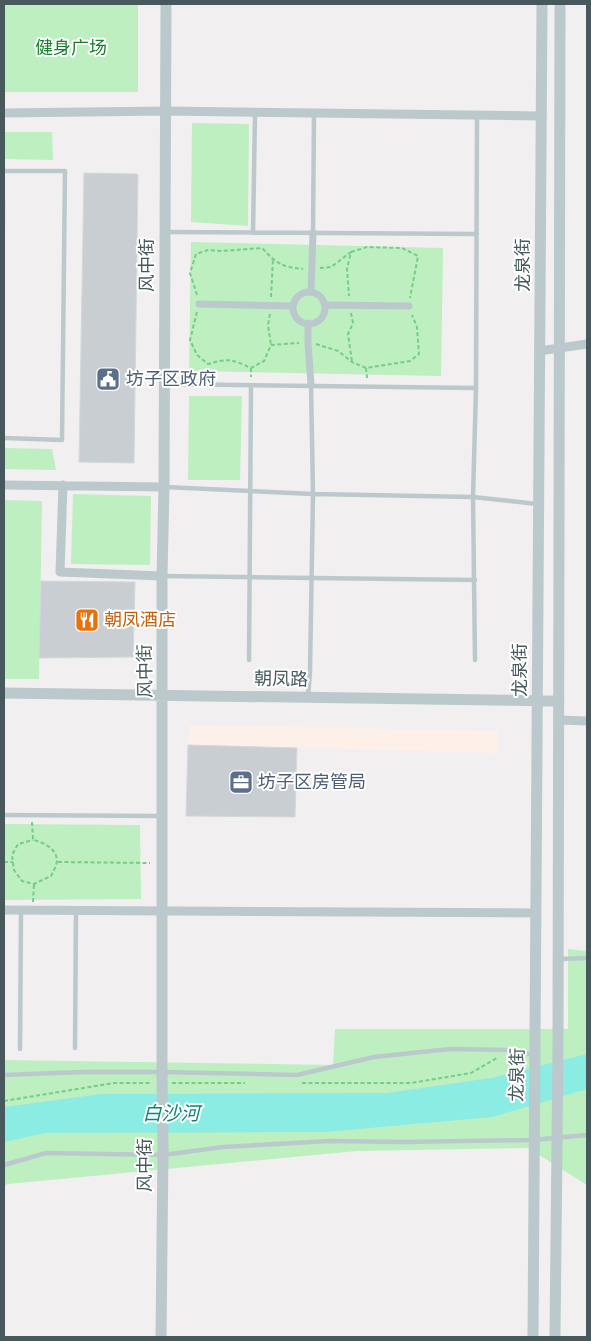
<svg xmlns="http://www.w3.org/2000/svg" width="591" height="1341" font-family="'Open Sans','Noto Sans SC',sans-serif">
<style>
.commercial{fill:#fcf0e9}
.green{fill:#bdefc1}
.water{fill:#8aece2}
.building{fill:#c9ced2;stroke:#d3d8db}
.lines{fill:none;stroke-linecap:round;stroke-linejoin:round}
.path{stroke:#75cd86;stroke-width:2;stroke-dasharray:4 2.5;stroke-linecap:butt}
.service{stroke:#bbc9cc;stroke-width:4.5}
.pedestrian{stroke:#bbc9cc;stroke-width:7}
.minor{stroke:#bbc9cc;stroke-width:9}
.tertiary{stroke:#bbc9cc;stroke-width:11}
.tertiary-bridge{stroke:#bbc9cc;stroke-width:11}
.labels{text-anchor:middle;stroke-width:4;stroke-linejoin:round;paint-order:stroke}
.park-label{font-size:18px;fill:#177f2a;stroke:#fff}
.street-label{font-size:18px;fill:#47595d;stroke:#fff}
.service-label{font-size:18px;fill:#4e5e75;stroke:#fff;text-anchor:start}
.food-label{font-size:18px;fill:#c56008;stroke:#fff;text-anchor:start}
.water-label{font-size:19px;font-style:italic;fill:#0d8478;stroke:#fff}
</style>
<rect width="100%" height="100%" fill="#f2eff0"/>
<path class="commercial" d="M 190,725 L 498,731 L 497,753 L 188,745 Z"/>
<path class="green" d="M 4,4 L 138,4 L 138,92 L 4,92 Z
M 192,123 L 249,124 L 248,226 L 191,222 Z
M 4,132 L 52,132 L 53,160 L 4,159 Z
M 191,242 L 443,248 L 441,376 L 189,371 Z
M 189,396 L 242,396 L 240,480 L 188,480 Z
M 4,448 L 52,449 L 56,470 L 4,469 Z
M 73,494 L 151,496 L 150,565 L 71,564 Z
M 4,500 L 42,501 L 39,679 L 4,679 Z
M 4,824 L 140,825 L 141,899 L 4,900 Z
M 568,949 L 587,951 L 587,1185 L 528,1148 L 357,1151 L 8,1184 L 4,1186 L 4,1060 L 333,1065 L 335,1029 L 568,1029 Z"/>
<path class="water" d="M 587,1054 L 587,1089 L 492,1117 L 325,1132 L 45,1133 L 4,1142 L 4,1107 L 101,1094 L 387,1093 L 491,1078 Z"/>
<path class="building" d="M 84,173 L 138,174 L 134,463 L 79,462 Z
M 4,199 L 5,199 L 4,298 Z
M 41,581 L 135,582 L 133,657 L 39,658 Z
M 188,745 L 297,748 L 295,817 L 186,816 Z"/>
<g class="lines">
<path class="path" d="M 351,252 L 367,247 L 402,248 L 418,256 L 410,298
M 320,268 L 331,267 L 351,252 L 347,269 L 349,296
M 197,295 L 190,273 L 196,254 L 208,250 L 222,251 L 262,248 C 277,264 282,267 303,269
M 271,297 L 273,259
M 197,312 L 190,340 L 197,355 L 208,364 C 229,358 231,359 251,368 L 264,361 L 271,345 L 299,343
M 351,313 L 353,323 L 348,334 L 352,362
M 270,314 L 268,325 L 271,345
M 316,344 L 338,351 L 352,362 L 366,368 L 410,361 L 419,354 L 417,327 L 412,315
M 251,368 L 251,377
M 366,368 L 367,378
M 32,822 L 33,840 C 43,842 56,848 57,860 C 57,865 53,872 51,876 L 34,884 L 22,881 L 14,870 L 12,855 L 18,844 L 33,840
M 4,862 L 13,862
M 58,862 L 150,863
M 33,902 L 34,884
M 172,1083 L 245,1083
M 302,1083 L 411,1083 L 471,1073 L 497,1058
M 4,1101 L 114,1083 L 150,1083"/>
<path class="service" d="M 4,171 L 65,171 L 62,440 L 4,438
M 166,232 L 477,234
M 253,233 L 255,113
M 313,233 L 314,113
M 165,384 L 476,388
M 165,487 L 313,494 L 473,497 L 537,504
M 163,576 L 475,580
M 249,660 L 251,385
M 475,660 L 473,497 L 476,388 L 477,115
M 308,696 L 310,672 L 313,494 L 311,385
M 4,815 L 161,816
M 559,959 L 587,958
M 75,1048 L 76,911
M 20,1049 L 21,910
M 4,1075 L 83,1072 L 162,1072 L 297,1075 L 374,1057 L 450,1049 L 511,1050 L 533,1055
M 4,1165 L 46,1153 L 163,1155 L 223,1147 L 329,1141 L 405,1142 L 533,1140 L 587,1135"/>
<path class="pedestrian" d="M 311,292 L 313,233
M293 308a16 16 0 1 1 32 0a16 16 0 1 1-32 0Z
M 199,304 L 293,306
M 325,305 L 409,306
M 308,323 L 308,343 L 311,385"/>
<path class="minor" d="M 4,113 L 166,111 L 541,116
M 539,351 L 587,344
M 4,485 L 164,487
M 63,485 L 60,572 L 162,576
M 559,720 L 587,721
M 4,910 L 536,913"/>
<path class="tertiary" d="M 4,693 L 559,701
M 162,1075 L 162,576 L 164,487 L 166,4
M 161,1337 L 163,1150
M 533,1337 L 542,4
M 555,1337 L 558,1048 L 560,4"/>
<path class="tertiary-bridge" d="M 162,1075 L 163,1150"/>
</g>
<defs>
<g id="civic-square" transform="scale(1.25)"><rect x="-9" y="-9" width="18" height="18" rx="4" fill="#5c6f8a" stroke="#fff"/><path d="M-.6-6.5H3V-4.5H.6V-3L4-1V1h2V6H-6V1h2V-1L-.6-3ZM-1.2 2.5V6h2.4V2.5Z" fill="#fff"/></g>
<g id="restaurant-square" transform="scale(1.25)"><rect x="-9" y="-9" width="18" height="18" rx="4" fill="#e8710a" stroke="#fff"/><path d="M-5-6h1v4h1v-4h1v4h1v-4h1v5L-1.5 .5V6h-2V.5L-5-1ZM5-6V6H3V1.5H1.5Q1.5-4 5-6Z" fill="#fff"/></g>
<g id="office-square" transform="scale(1.25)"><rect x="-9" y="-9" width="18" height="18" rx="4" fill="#5c6f8a" stroke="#fff"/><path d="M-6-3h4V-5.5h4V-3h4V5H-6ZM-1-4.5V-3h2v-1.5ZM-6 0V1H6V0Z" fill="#fff"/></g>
</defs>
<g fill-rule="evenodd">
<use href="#civic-square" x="108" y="379"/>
<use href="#restaurant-square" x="87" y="620"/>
<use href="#office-square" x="241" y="782"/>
</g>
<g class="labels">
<g class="park-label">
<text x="71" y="54">健身广场</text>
</g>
<g class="street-label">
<text transform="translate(147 265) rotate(-90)" y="6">风中街</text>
<text transform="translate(523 265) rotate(-90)" y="6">龙泉街</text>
<text transform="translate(520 670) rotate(-90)" y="6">龙泉街</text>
<text transform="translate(145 671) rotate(-91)" y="6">风中街</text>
<text transform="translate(281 679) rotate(1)" y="6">朝凤路</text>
<text transform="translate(517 1075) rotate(-89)" y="6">龙泉街</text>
<text transform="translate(145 1165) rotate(-90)" y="6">风中街</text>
</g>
<g class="service-label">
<text x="126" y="385">坊子区政府</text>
<text x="258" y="788">坊子区房管局</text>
</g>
<g class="food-label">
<text x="104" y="626">朝凤酒店</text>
</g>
<g class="water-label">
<text x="171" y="1120">白沙河</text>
</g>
</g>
<rect width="591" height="1341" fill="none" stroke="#47595d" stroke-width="10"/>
</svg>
